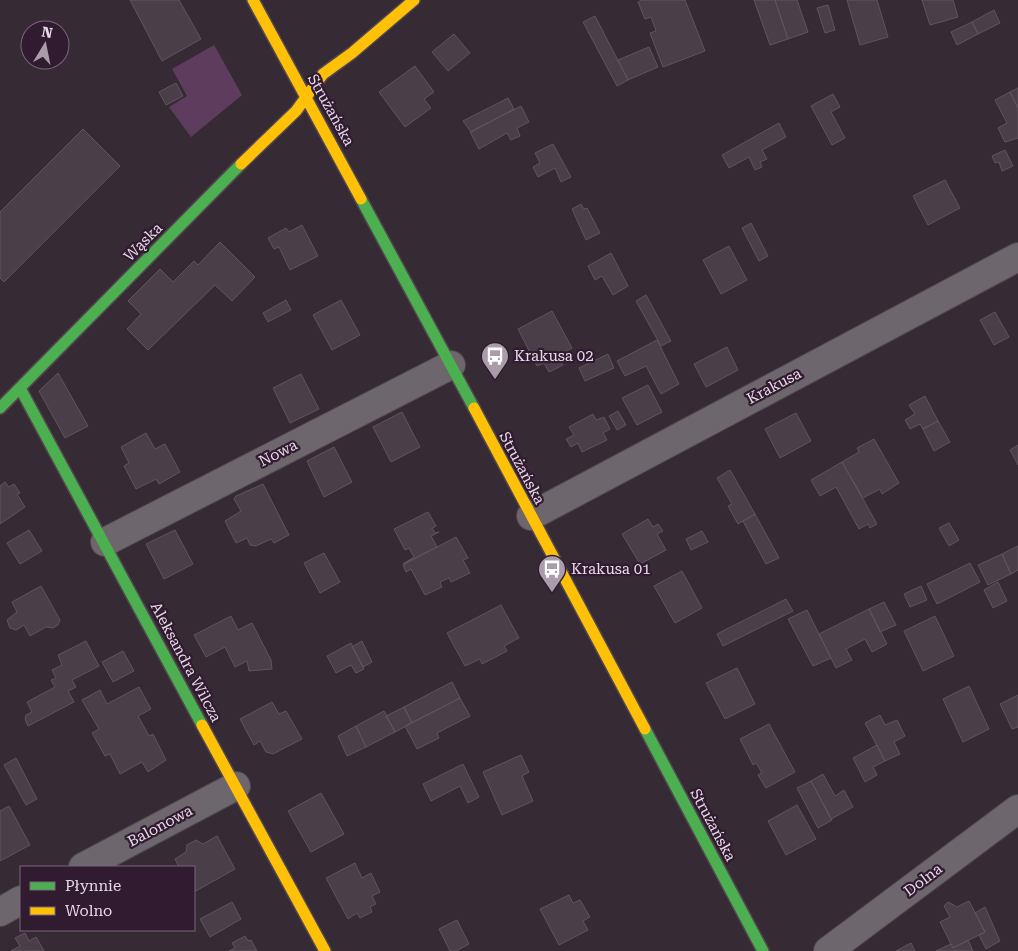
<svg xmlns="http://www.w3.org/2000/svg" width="1018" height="951" font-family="'Roboto Serif',serif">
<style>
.green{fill:#5e3c5d}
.building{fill:#4a3f49;stroke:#60555f}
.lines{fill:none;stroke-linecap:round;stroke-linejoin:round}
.street-casing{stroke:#524751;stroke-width:30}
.fast-casing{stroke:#524751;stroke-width:14}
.slow-casing{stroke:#524751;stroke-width:14}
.street{stroke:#6d666c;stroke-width:28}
.fast{stroke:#4caf50;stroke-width:11}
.slow{stroke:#ffc107;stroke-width:11}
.labels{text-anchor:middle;stroke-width:4.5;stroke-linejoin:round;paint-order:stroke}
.street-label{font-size:15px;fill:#e9dae8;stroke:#301b30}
.poi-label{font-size:15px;fill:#e9dae8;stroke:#301b30;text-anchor:start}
</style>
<rect width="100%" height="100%" fill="#362a35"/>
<path class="green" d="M 214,45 L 242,95 L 191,137 L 169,107 L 187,96 L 172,69 Z"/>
<path class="building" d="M 130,0 L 179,0 L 201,39 L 162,61 Z
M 642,0 L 685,0 L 705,51 L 663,67 L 650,33 L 656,31 L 651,17 L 645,19 L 638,2 Z
M 754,0 L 775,0 L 788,39 L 770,45 Z
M 775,0 L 797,0 L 808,32 L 788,39 Z
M 847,0 L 877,0 L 888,37 L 860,45 Z
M 922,0 L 953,0 L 958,17 L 930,25 Z
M 828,5 L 835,30 L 825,33 L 817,8 Z
M 994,10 L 1000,23 L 978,34 L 972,22 Z
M 595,16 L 628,80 L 617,86 L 583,22 Z
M 972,22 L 978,34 L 957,45 L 951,32 Z
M 454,34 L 470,53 L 448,71 L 432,52 Z
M 649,47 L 658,67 L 628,80 L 618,60 Z
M 415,66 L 434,92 L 424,99 L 431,108 L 405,127 L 379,92 Z
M 176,83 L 183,96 L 166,105 L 159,92 Z
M 1018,88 L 1018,108 L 1010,92 Z
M 1010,92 L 1018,108 L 1018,138 L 1005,142 L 998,128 L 1007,123 L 995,100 Z
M 833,94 L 840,107 L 831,112 L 845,138 L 832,145 L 811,106 Z
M 508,98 L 514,109 L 471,132 L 463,121 Z
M 521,106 L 529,122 L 517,128 L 520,136 L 511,140 L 507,133 L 479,149 L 470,132 Z
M 779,123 L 786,137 L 762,150 L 767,159 L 760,162 L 762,167 L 755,170 L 749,157 L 729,168 L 722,155 Z
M 83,129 L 120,166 L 4,282 L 0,278 L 0,212 Z
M 553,144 L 571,177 L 561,182 L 555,168 L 538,177 L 533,167 L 540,163 L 535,153 Z
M 1005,150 L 1013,166 L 1002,171 L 999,162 L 995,163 L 992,156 Z
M 945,180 L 960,208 L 928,225 L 913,196 Z
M 581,204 L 584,209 L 587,208 L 600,233 L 586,240 L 572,209 Z
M 751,223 L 768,256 L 759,261 L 742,228 Z
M 302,225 L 318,256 L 290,270 L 279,247 L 274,249 L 268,238 L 286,228 L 289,232 Z
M 220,242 L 255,277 L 232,301 L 215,285 L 148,350 L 127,329 L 141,314 L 128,301 L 160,269 L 173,282 L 194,261 L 198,265 Z
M 729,246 L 747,280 L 721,294 L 703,260 Z
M 611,253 L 628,286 L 613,295 L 602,276 L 595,280 L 588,266 Z
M 646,295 L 671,341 L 661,346 L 636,301 Z
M 286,300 L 291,310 L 268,322 L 263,313 Z
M 341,300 L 360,335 L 332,350 L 313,315 Z
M 552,311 L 572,348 L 558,356 L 563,365 L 549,372 L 544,363 L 537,366 L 518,329 Z
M 995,312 L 1009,337 L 994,345 L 980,320 Z
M 657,340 L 679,384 L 661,394 L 646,366 L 625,376 L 617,361 Z
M 727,347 L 738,370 L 706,387 L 694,364 Z
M 608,354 L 614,368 L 585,381 L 579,368 Z
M 58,373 L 88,426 L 65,438 L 39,391 Z
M 301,374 L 319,409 L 290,423 L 273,388 Z
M 648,385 L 662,412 L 637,425 L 622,398 Z
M 925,396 L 938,421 L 923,429 L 920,424 L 910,429 L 905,420 L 915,414 L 909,405 Z
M 618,411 L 626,425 L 617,430 L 609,416 Z
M 402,412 L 420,447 L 391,462 L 373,427 Z
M 796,413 L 811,441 L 780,458 L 765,429 Z
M 593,414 L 596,420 L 604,417 L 610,429 L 603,433 L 607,440 L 582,452 L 578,443 L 571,447 L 566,439 L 574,435 L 569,427 Z
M 938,421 L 950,442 L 934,451 L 923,429 Z
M 146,433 L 155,449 L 165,444 L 180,472 L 159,484 L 156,479 L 136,489 L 124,466 L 129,463 L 121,447 Z
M 874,439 L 899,483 L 882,494 L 880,489 L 863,498 L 842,462 L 859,452 L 857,448 Z
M 1018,445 L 1018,465 L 1010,450 Z
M 334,447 L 352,482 L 324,497 L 307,461 Z
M 842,462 L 877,524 L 870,528 L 868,524 L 859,529 L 836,487 L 820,496 L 811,480 Z
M 730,470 L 755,514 L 738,524 L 728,506 L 732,504 L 717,478 Z
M 5,482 L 9,487 L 14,484 L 20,493 L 17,494 L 25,507 L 0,524 L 0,486 Z
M 263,484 L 289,535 L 274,543 L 271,539 L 256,546 L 250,545 L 247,538 L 236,543 L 225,521 L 241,511 L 234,499 L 236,496 Z
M 428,512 L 436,526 L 432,528 L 435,533 L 439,532 L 431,536 L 437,547 L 403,564 L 414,557 L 409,548 L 405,550 L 394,529 Z
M 755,514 L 779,558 L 766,564 L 743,521 Z
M 648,519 L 653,527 L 658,524 L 663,531 L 657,534 L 666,550 L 640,564 L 622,534 Z
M 949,523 L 959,540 L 949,546 L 939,528 Z
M 29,530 L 42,551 L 20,564 L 7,543 Z
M 175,530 L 193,564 L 164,579 L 146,544 Z
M 702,531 L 708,542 L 691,550 L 686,539 Z
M 456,537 L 468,558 L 463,560 L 470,573 L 451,582 L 449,578 L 440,582 L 442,587 L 425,595 L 411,569 L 406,572 L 403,565 Z
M 1018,546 L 1018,570 L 1011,574 L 1002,554 Z
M 324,553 L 340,582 L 320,593 L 304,563 Z
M 1002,554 L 1011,574 L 988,585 L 978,565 Z
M 970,563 L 980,582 L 937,604 L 927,584 Z
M 682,571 L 702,608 L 675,623 L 654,586 Z
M 998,582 L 1007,601 L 993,608 L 984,590 Z
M 41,586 L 60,620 L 58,625 L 53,628 L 46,627 L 30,636 L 24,625 L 16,630 L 10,628 L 7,620 L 17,612 L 12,602 Z
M 921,586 L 927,600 L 910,607 L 904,594 Z
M 786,599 L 793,611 L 723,646 L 717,634 Z
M 884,602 L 896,625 L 880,632 L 869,609 Z
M 501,605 L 519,638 L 504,646 L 507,651 L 482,664 L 480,659 L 465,666 L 447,633 Z
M 869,609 L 887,644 L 872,652 L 865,639 L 846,649 L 852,660 L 836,668 L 819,634 Z
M 807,610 L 831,658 L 813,666 L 788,619 Z
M 231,616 L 238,630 L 252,623 L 271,660 L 272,669 L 249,671 L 247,661 L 235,667 L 225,647 L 206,657 L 194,635 Z
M 935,616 L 954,656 L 923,671 L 904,631 Z
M 86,641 L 99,666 L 72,680 L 76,687 L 68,691 L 74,702 L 28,726 L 25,719 L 26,715 L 32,712 L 27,702 L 55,687 L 51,680 L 56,678 L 52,670 L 62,665 L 58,655 Z
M 362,641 L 372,662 L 363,667 L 352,647 Z
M 351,643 L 364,669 L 356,673 L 351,665 L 336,673 L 327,656 Z
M 123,651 L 134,671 L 113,682 L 102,662 Z
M 737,668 L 755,704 L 725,719 L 706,683 Z
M 452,682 L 460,698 L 412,723 L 404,707 Z
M 969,686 L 989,729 L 963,742 L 943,699 Z
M 139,687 L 151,709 L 138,716 L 149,736 L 153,734 L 166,760 L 148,772 L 142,762 L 120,774 L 110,754 L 105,756 L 92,733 L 99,729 L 82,700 L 100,690 L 107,704 Z
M 1018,695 L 1018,727 L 1012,729 L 1000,704 Z
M 460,698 L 470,716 L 437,733 L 439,738 L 417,749 L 405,726 Z
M 272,702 L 279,714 L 286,711 L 302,739 L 273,754 L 266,752 L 260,741 L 254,745 L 240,719 Z
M 404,707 L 412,723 L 395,732 L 386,716 Z
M 384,711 L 395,732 L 366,747 L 356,726 Z
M 880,715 L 885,725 L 897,720 L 905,736 L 894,742 L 900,754 L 885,761 L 865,723 Z
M 769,724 L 795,772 L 766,788 L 758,775 L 762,773 L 756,763 L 753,765 L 740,739 Z
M 356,726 L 366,747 L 347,756 L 338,736 Z
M 877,745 L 885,761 L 873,767 L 877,775 L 865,782 L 853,758 Z
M 521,755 L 529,772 L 522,776 L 533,801 L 502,815 L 483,772 Z
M 16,758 L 37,799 L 26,805 L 4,765 Z
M 463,764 L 479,797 L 468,803 L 460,786 L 431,801 L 423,784 Z
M 823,774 L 835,796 L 844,790 L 853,807 L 831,819 L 811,781 Z
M 811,781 L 832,820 L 818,828 L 797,788 Z
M 321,793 L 344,834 L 311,852 L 288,811 Z
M 797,805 L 816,839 L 786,855 L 768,821 Z
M 9,806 L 30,845 L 0,861 L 0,811 Z
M 217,836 L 235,869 L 194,892 L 194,867 L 179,867 L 175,859 L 186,852 L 187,845 L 196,840 L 203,844 Z
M 355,863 L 362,878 L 371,873 L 380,892 L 372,896 L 376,904 L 370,907 L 372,912 L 360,918 L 357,913 L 348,919 L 326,878 Z
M 569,895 L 573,903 L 580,900 L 590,917 L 583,921 L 588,930 L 559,945 L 540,909 Z
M 969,901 L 985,932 L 953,948 L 940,922 L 950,917 L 944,906 L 948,902 L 957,907 Z
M 232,902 L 241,919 L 210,937 L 200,919 Z
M 985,907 L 1000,941 L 986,949 L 979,935 L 985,932 L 975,913 Z
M 457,920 L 469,944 L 456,951 L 450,951 L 439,929 Z
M 25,933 L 29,941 L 36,937 L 44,951 L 11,951 L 20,946 L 15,938 Z
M 245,936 L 248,941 L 251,940 L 257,951 L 229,951 L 235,948 L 232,943 Z
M 968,940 L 973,951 L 936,951 L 951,944 L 953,948 Z
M 911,943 L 915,951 L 896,951 Z"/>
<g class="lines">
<g class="street-casing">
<path id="street" d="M 531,516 L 1018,257
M 105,542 L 451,365
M 83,867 L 236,786
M 0,912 L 21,900
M 828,951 L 1018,809"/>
</g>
<g class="fast-casing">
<path id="fast" d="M 361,199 L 474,408
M 20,388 L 202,725
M 0,408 L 241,164
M 645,729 L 763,951"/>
</g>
<g class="slow-casing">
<path id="slow" d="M 253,0 L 361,199
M 241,164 L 296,111 L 323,74 L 352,53 L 414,0
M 474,408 L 645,729
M 202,725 L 325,951"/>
</g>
<use href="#street" class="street"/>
<use href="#fast" class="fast"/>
<use href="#slow" class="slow"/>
</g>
<defs>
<g id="bus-pin" transform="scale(1.4375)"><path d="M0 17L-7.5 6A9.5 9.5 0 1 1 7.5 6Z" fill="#aa9ca9" stroke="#301b30"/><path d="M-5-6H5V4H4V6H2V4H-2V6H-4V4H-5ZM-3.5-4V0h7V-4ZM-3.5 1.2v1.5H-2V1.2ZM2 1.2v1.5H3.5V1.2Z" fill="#fff"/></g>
</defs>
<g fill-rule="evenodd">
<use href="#bus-pin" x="495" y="356"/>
<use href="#bus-pin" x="552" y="569"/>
</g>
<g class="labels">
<g class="street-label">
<text transform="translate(331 110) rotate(61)" y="5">Strużańska</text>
<text transform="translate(143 242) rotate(-45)" y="5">Wąska</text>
<text transform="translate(774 386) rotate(-28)" y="5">Krakusa</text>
<text transform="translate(278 453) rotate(-27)" y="5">Nowa</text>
<text transform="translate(522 468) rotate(62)" y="5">Strużańska</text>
<text transform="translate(186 662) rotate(62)" y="5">Aleksandra Wilcza</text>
<text transform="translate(713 825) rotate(62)" y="5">Strużańska</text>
<text transform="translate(160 826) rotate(-28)" y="5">Balonowa</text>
<text transform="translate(923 880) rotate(-37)" y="5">Dolna</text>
</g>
<g class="poi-label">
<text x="514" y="361">Krakusa 02</text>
<text x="571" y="574">Krakusa 01</text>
</g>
</g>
<rect x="20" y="866" width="175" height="65" fill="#301b30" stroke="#7a677a"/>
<rect x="30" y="882" width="25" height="8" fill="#4caf50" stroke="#7a677a"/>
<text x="65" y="891" font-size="15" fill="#e9dae8">Płynnie</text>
<rect x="30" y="907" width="25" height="8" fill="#ffc107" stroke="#7a677a"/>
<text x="65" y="916" font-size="15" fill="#e9dae8">Wolno</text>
<g transform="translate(45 45) rotate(10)"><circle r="24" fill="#301b30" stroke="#7a677a"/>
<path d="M0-4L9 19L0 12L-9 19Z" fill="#aa9ca9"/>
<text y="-8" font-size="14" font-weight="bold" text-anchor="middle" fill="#e9dae8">N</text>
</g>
</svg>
